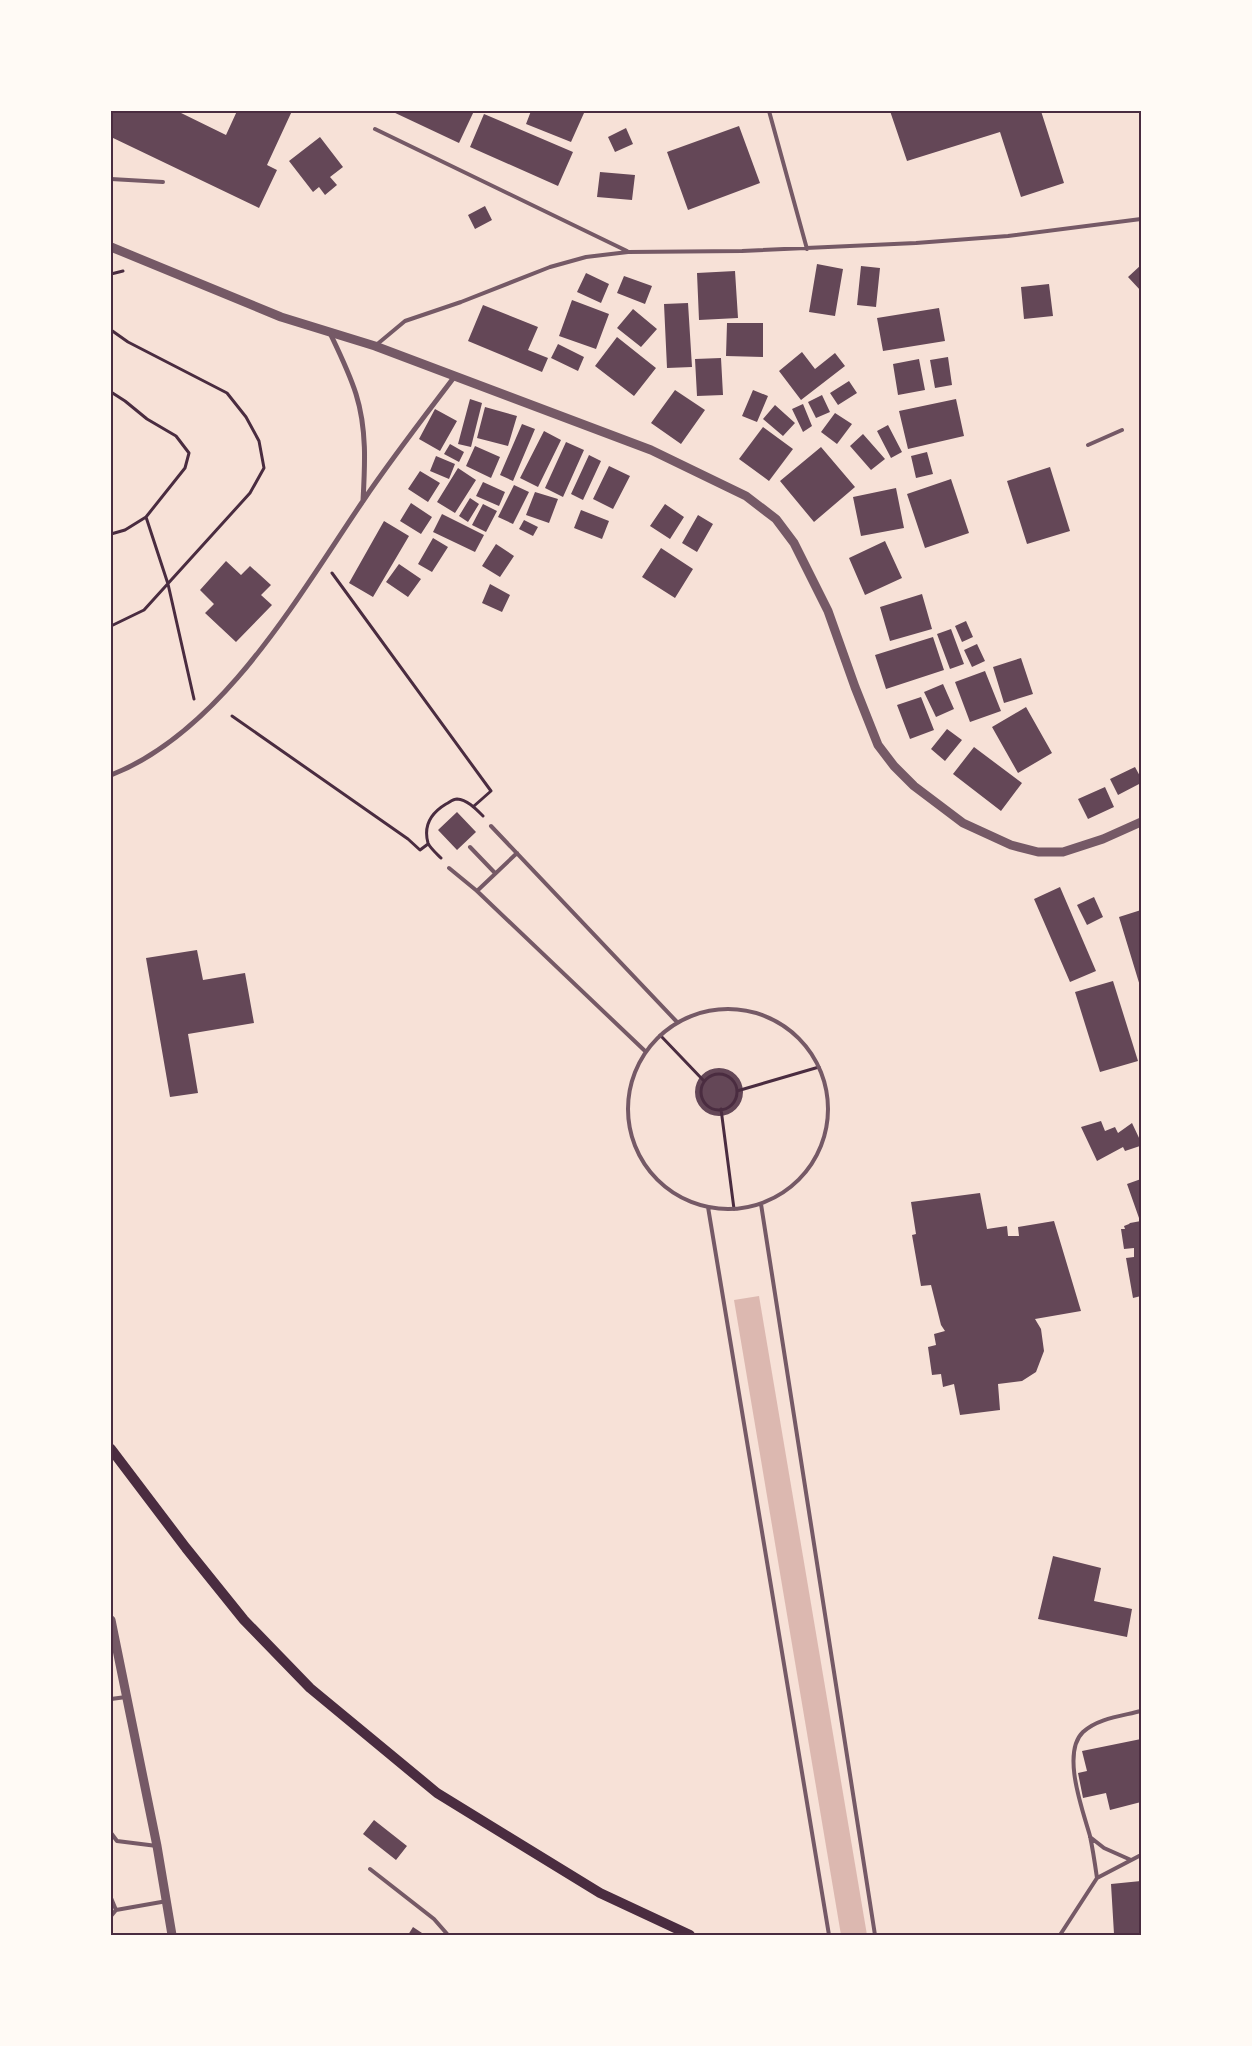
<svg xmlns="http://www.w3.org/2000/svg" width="1252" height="2046" font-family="'Public Sans',sans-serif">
<rect width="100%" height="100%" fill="#f7e1d7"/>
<path fill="#dcb8b0" d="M759,1296L867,1935H841L734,1300Z"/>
<path fill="#644757" d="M111,111H177L226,135L237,111H292L267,165L277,170L259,208L111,137Z
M391,111H474L459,143Z
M531,111H582L584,113L571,142L526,124Z
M890,111H1041L1064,183L1021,197L1000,132L907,161Z
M484,114L573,152L558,186L470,147Z
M739,126L760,183L688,210L667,152Z
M626,128L633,144L615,152L608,137Z
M320,137L343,167L330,177L337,185L325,195L319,187L313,192L289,161Z
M600,172L635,175L632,200L597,197Z
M485,206L492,220L475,229L468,215Z
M817,264L843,269L835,316L809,312Z
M1141,265V291L1128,277Z
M861,266L880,268L876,307L857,305Z
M735,271L738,318L699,320L697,273Z
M586,273L609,284L601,303L577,292Z
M624,276L652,286L645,304L617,293Z
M1049,284L1053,316L1024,319L1021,287Z
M572,300L609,314L596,349L559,336Z
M688,303L692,367L667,368L664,304Z
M483,305L538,327L528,350L548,358L542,372L468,341Z
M939,308L945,341L883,351L877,318Z
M633,309L657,329L641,347L617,328Z
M727,323H763V357L726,356Z
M617,337L656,368L634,396L595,366Z
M558,344L584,357L578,371L551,358Z
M802,352L815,369L835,353L845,366L801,400L779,371Z
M948,357L952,385L935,388L930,360Z
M721,358L723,395L697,396L695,359Z
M919,359L925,390L898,395L893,364Z
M849,381L857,393L838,405L830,393Z
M675,390L705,410L681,444L651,423Z
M753,390L768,396L757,422L742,416Z
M822,395L830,412L816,418L808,402Z
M470,399L482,403L471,447L458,444Z
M956,399L964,436L908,449L899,411Z
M803,404L812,426L803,432L792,409Z
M775,405L795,423L783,436L763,419Z
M485,407L517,416L508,446L477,438Z
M435,409L457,421L440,451L419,439Z
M835,413L852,424L837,444L821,432Z
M522,424L535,429L513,481L500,475Z
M888,425L902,452L891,458L877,431Z
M763,427L793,449L769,481L739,459Z
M544,431L561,440L538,487L520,478Z
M863,434L885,459L871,470L850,446Z
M566,442L584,450L563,497L545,488Z
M450,444L464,452L459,462L444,454Z
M475,446L500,457L491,478L466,466Z
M821,447L855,487L814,522L780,481Z
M927,452L933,474L916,478L911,456Z
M589,455L601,461L583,500L571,494Z
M436,456L455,464L449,479L430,471Z
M609,466L630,476L613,509L593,499Z
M1050,467L1070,531L1027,544L1007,481Z
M458,468L476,480L455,513L437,502Z
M420,471L440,483L428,502L408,489Z
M951,479L969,533L925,548L907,494Z
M483,482L505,492L499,506L476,496Z
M514,485L529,492L513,524L498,517Z
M896,488L904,528L861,536L853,497Z
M535,492L558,499L549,523L526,515Z
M470,498L479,504L468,522L459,516Z
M411,503L432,517L421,534L400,521Z
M483,504L497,511L486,532L472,525Z
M665,504L684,517L670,539L650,526Z
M581,510L609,521L602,539L574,528Z
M442,514L484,535L475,552L433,532Z
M698,515L713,524L697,552L682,543Z
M524,520L538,527L533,536L519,529Z
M384,521L409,536L373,597L349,583Z
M433,538L448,547L432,572L418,564Z
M885,541L902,578L865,595L849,558Z
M496,544L514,556L500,577L482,566Z
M661,548L693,569L675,598L642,577Z
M226,561L241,575L250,566L271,585L261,595L272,605L236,642L205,613L214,604L200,590Z
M399,564L421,579L408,597L386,582Z
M490,584L510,595L502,612L482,603Z
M922,594L932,629L890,641L880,607Z
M966,621L973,637L962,642L955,626Z
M951,629L964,664L950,669L937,634Z
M933,637L944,670L886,689L875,655Z
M977,644L985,661L972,667L964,650Z
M1021,658L1033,694L1004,703L993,667Z
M985,671L1001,711L970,722L955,682Z
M943,684L954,709L936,717L924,692Z
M921,697L934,730L910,739L897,705Z
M1026,707L1052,753L1018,773L992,727Z
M947,729L962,740L945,761L931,749Z
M974,747L1022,783L1001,811L953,774Z
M1135,767L1141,778V783L1118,795L1110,779Z
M1105,787L1114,807L1088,819L1078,799Z
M457,812L476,832L457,850L438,830Z
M1060,887L1096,971L1070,982L1034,899Z
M1094,897L1103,917L1087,925L1077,905Z
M1141,910V986H1140L1119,917Z
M197,950L203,980L245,973L254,1023L188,1034L198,1093L170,1097L146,958Z
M1113,981L1138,1061L1100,1072L1075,992Z
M695 1092a24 24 0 1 1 48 0a24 24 0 1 1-48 0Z
M1101,1121L1105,1131L1115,1127L1118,1133L1132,1123L1140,1140V1146L1125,1151L1123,1147L1097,1161L1081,1127Z
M1141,1179V1217L1139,1218L1127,1184Z
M980,1193L987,1229L1007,1226L1008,1236H1019L1018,1227L1054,1221L1081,1311L1035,1319L1041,1329L1044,1351L1036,1372L1022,1381L998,1384L1000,1410L960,1415L954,1384L943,1387L941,1374L932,1375L928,1347L936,1345L934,1334L945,1331L941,1325L931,1285L921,1286L912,1235L916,1234L911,1202Z
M1141,1221V1296L1133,1298L1126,1258L1134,1257V1248L1124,1249L1121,1229H1125L1124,1226L1129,1224L1130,1223Z
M1053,1556L1101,1568L1094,1601L1132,1609L1127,1637L1038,1619Z
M1141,1739V1802L1110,1810L1106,1793L1083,1798L1078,1773L1087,1771L1082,1751Z
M374,1820L407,1846L396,1860L363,1834Z
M1141,1881V1935L1114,1934L1111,1884Z
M413,1927L425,1935H408Z"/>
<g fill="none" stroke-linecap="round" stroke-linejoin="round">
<path stroke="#4a2c40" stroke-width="3" d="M111,274L123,271
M111,330L128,342L227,393L246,417L259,441L264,468L250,493L144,610L111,626
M111,392L125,401L147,419L176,436L189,453L185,468L146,517L125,530L111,534
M146,517L168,584L194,699
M332,573L491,791L474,806
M232,716L408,839L420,850L428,844
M441,858C437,854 430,848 428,843C423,825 431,813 446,804C450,802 453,799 457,799C468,800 476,809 483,816
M660,1035L704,1081
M701 1092a18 18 0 1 1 36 0a18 18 0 1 1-36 0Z
M737,1091L819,1067
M721,1109L734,1209"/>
<path stroke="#755966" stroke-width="4" d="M769,111L807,249
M375,129L627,251
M111,179L163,182
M375,346L405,321L461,302L550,267L586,257L628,252L742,251L916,243L1008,236L1141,219
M1088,445L1122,430
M491,826L677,1022
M470,847L495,873
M449,868L477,891L645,1051
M477,891L517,853
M628 1109a100 100 0 1 1 200 0a100 100 0 1 1-200 0Z
M761,1204L875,1935
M708,1207L829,1935
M111,1699L126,1697
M111,1833L117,1841L157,1846
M1090,1837L1104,1848L1131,1860
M370,1869L434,1919L448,1935
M1097,1878C1095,1864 1093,1850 1090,1836C1083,1811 1061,1753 1083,1732C1098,1718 1122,1716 1141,1711
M111,1898L116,1910
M111,1916L116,1910L167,1901
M1060,1935L1097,1878L1141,1855"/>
<path stroke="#755966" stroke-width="5" d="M329,331C339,352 349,372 356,394C367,429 365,465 363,501
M111,775C222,732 299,595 363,501C392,458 424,417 455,376"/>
<path stroke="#755966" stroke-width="9" d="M111,247L281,317L375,346L651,450L746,496L776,519L794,543L828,611L855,687L878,745L894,766L914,786L963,823L1011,845L1038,852H1063L1103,839L1141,822
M111,1620L157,1846L172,1935"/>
<path stroke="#4a2c40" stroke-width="10" d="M111,1449L186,1548L244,1620L310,1688L437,1793L600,1893L690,1935"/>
</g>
<rect width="1252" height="2046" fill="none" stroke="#fffaf5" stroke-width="225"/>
<rect x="112" y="112" width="1028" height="1822" fill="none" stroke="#4a2c40" stroke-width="2"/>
</svg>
